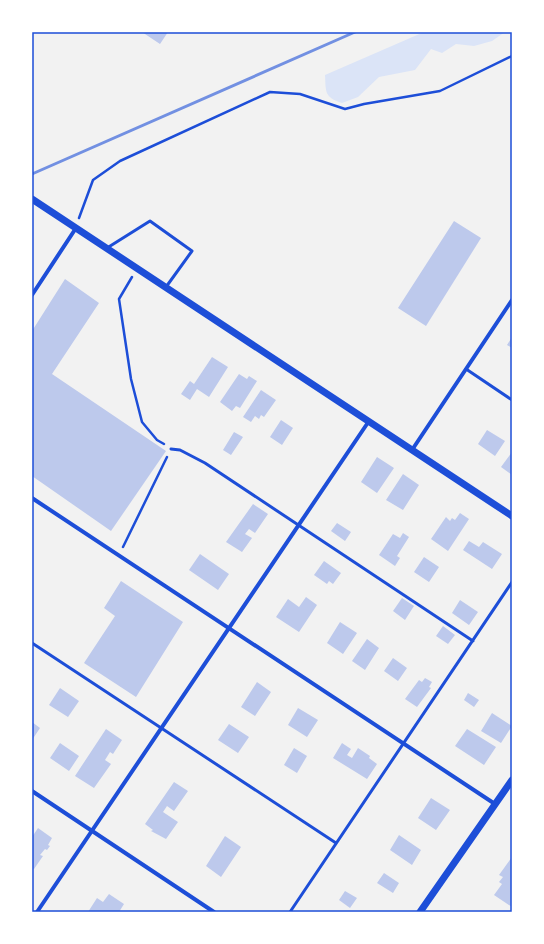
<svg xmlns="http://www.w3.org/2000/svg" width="544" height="944" font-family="'Fira Sans',sans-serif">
<rect width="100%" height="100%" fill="#f2f2f2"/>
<path fill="#dbe4f7" d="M424,32H505L492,41L474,46L456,44L442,53L431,49L415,70L379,77L358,97L342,103C324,97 326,92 325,75Z"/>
<path fill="#bdc9ec" d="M142,32H168L160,44Z
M454,221L481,238L426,326L398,308Z
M65,279L99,303L52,374L166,451L111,531L32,476V331Z
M512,337V348L507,345Z
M212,357L228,367L209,397L197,389L190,400L181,394L190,381L194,384Z
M239,374L247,379L249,376L257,381L240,408L236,406L232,411L220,402Z
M261,390L276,400L264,417L261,415L259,419L255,416L251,422L243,417Z
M281,420L293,428L282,445L270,437Z
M487,430L505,441L495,456L478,444Z
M234,432L243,437L231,455L223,450Z
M512,452V475L501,467Z
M377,457L394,468L377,493L361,482Z
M403,474L419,485L403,510L386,500Z
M253,504L268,514L255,533L249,529L245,534L252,538L242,552L226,542Z
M460,513L469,519L448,551L431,539L446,517L450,521L452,518L455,520Z
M337,523L351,532L345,541L331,531Z
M403,533L409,537L397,556L400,558L395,566L379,555L393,534L400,538Z
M469,541L479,547L483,542L502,554L492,569L463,550Z
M200,554L229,574L218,590L189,570Z
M424,557L439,567L429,582L414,572Z
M324,561L341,573L333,584L329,581L327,584L314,575Z
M121,581L183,622L136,697L84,663L115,616L104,608Z
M306,597L317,605L299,632L276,617L288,599L299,607Z
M402,598L414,606L405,620L393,611Z
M460,600L478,612L469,625L452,613Z
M340,622L357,633L343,654L327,643Z
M443,626L455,635L448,644L436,636Z
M367,639L379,648L365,670L352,661Z
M393,658L407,668L398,681L384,671Z
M425,678L432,682L429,687L431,688L417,707L405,699L419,680L422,682Z
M257,682L271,692L255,716L241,707Z
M60,688L79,701L68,717L49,705Z
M468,693L479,700L474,707L464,700Z
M298,708L318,720L307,737L288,725Z
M492,713L512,726L501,743L481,731Z
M32,722L40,728L32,740Z
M229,724L249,737L238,753L218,740Z
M106,729L122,740L113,754L110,752L105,760L111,764L94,788L75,776Z
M467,729L496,747L484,765L455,746Z
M60,743L79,756L69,771L50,758Z
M342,743L351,749L347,755L352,758L358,748L370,756L369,758L377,764L367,779L333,758Z
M294,748L307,756L297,773L284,765Z
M174,782L188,791L174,811L167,806L163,812L178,822L166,839L151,831L153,830L145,824Z
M431,798L450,810L436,830L418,818Z
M38,828L52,838L48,845L50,846L47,850L45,849L40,855L43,856L34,869L32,868V837Z
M399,835L421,850L412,865L390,850Z
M225,836L241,847L221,877L206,866Z
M512,857V907L494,895L502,884L499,882L503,877L499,875Z
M384,873L399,883L393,893L377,883Z
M345,891L357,898L350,908L339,900Z
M109,894L124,904L119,912H88L97,898L103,902Z"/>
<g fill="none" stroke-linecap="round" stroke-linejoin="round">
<path stroke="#1d4ed8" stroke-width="2.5" d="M79,218L93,180L120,161L270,92L300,94L345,109L364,104L440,91L512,56
M132,277L119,299L131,379L142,422L157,440L164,444
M123,547L167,457"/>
<path stroke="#1d4ed8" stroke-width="3" d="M107,248L150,221L192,251L166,287
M466,369L512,400
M171,449L180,450L205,463L473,641
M32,643L336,843
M290,912L512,582"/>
<path stroke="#1d4ed8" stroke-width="4" d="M32,295L76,228
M412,450L512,300
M32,498L495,804
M32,791L214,912
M37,912L369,421"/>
<path stroke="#1d4ed8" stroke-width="7" d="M32,199L512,516
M420,912L512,780"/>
<path stroke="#7290e2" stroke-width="3" d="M32,174L355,32"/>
</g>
<rect width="544" height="944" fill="none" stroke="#ffffff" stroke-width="66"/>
<rect x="33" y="33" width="478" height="878" fill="none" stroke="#1d4ed8" stroke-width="1.5"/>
</svg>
